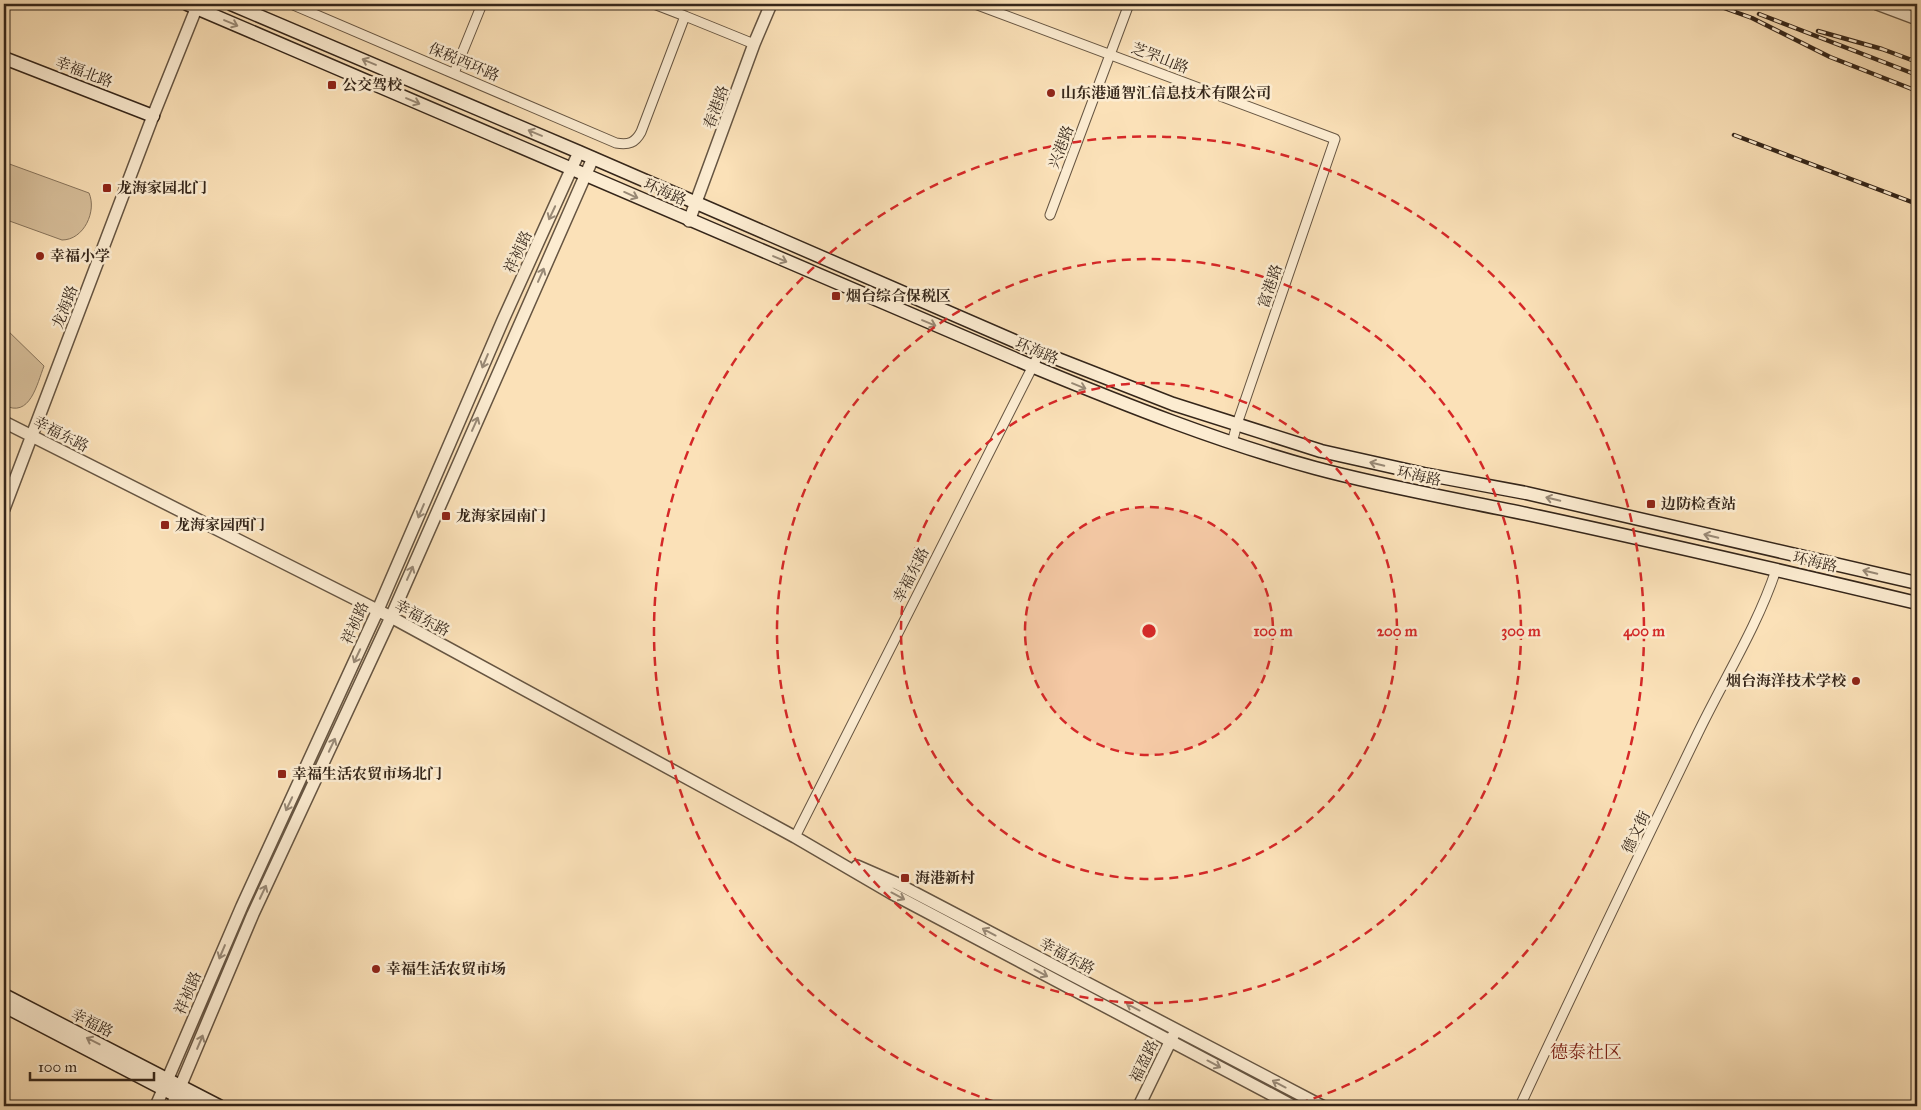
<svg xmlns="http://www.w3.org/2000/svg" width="1921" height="1110" font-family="'IM FELL Great Primer','Noto Serif SC',serif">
<rect width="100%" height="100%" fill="#fbe1b8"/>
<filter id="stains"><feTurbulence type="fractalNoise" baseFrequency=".004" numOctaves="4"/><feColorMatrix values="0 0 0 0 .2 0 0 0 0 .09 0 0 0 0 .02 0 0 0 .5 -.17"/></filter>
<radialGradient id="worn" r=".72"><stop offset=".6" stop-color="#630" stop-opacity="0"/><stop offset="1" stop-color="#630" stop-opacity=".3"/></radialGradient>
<path fill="#d9c19d" stroke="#87745c" d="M4,162L89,193C97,211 84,240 62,240L4,219Z
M4,327L44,366C37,384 30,419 4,405Z"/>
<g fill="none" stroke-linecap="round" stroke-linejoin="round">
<g stroke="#665542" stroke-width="11">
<path id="minor" d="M291,4L616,143C629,145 635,143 641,132L685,16L754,44
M654,4L685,16
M975,4L1335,139L1237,424L1232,443
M454,73L482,4
M1050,215L1129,4
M795,837L1040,352
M1520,1106C1578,981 1638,857 1698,733C1724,679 1757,627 1776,570"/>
</g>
<g stroke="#665542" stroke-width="14">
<path id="tertiary" d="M1877,4L1917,19
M689,221L754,44L771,4
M4,422L391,617L795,837L891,893L1293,1106
M4,509L153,116L198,4
M857,866L896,883L1322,1106
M156,1106L242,906L377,612L503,320L579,152
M172,1106L253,914L391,617L593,158
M1139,1106L1173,1036"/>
</g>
<g stroke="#35261a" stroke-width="15">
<path id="secondary" d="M187,4L1034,367C1126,405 1219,442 1315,468C1385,487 1456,499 1527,514C1657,542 1787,572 1917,603
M231,4L579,152L1040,352L1173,404L1321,451L1424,474L1526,493L1917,583
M4,58L153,116
M4,995L219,1106
M4,1006L196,1106"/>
</g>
<use href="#minor" stroke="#fcecd1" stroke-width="9"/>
<use href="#tertiary" stroke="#fcecd1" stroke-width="11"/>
<use href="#secondary" stroke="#fcecd1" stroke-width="12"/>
<g stroke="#35261a" stroke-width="4.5">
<path id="rail" d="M1713,4L1752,18L1830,57L1917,91
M1759,14L1917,75
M1818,31L1882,49L1917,62
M1734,135L1917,204"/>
</g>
<use href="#rail" stroke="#fcecd1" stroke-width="2.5" stroke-dasharray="8" stroke-linecap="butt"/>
</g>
<defs><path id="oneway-shaft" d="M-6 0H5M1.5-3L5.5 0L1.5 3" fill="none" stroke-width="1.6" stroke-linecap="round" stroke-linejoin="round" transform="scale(1.25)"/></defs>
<g stroke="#988976">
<use href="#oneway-shaft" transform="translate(231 23) rotate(23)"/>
<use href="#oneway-shaft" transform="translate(369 62) rotate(-157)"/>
<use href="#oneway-shaft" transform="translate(413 101) rotate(23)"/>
<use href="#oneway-shaft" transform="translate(535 133) rotate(-157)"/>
<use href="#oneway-shaft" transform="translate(631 195) rotate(24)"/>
<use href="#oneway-shaft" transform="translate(552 213) rotate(115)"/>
<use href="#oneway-shaft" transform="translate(780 259) rotate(23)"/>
<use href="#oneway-shaft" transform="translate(541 275) rotate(-66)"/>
<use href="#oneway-shaft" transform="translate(929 323) rotate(23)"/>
<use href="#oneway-shaft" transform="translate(485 361) rotate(113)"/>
<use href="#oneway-shaft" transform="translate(1079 386) rotate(22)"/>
<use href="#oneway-shaft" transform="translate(475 424) rotate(-66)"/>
<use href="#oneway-shaft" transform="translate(1377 464) rotate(-167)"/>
<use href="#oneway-shaft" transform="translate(1553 499) rotate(-167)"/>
<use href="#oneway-shaft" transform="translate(421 511) rotate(113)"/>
<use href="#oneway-shaft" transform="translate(1711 536) rotate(-167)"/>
<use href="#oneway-shaft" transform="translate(1870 572) rotate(-167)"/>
<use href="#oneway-shaft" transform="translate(410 573) rotate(-66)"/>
<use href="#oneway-shaft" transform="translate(357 656) rotate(115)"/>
<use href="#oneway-shaft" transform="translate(332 745) rotate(-65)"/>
<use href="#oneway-shaft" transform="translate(289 804) rotate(115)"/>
<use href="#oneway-shaft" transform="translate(263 892) rotate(-65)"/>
<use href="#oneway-shaft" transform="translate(898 896) rotate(28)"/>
<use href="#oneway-shaft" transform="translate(989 932) rotate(-152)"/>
<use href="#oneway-shaft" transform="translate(222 952) rotate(113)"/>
<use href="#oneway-shaft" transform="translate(1041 973) rotate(28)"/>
<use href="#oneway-shaft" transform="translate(1133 1007) rotate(-152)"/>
<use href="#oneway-shaft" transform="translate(93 1041) rotate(-153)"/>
<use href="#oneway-shaft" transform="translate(200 1042) rotate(-67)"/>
<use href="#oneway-shaft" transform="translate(1214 1064) rotate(28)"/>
<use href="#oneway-shaft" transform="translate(1279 1084) rotate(-152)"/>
</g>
<circle cx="1149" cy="631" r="124" fill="#d62828" fill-opacity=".12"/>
<g fill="none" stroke="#d62828" stroke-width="2.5" stroke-dasharray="9 6">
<circle cx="1149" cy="631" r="124"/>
<circle cx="1149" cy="631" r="248"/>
<circle cx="1149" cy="631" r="372"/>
<path d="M1008 1106A495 495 0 1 1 1290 1106"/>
</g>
<g fill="#8f2418" stroke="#fcecd1" stroke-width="2">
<rect x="327" y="80" width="10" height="10" rx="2.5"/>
<circle cx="1051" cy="93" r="5"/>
<rect x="102" y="183" width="10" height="10" rx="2.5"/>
<circle cx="40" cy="256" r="5"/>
<rect x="831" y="291" width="10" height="10" rx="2.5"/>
<rect x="1646" y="499" width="10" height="10" rx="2.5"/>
<rect x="441" y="511" width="10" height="10" rx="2.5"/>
<rect x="160" y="520" width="10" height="10" rx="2.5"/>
<circle cx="1856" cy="681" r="5"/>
<rect x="277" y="769" width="10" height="10" rx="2.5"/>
<rect x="900" y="873" width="10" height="10" rx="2.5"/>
<circle cx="376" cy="969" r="5"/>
</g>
<g text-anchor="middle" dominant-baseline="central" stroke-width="5" stroke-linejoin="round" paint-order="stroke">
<g font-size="15" fill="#35261a" stroke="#fcecd1">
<text transform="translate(1160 58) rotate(21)">芝罘山路</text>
<text transform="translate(464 62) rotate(23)">保税西环路</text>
<text transform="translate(84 72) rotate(21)">幸福北路</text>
<text transform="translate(716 107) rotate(-70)">春港路</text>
<text transform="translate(1061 147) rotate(-69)">兴港路</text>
<text transform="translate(665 192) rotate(24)">环海路</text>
<text transform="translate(518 252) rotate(-65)">祥祯路</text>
<text transform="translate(1270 286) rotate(-71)">富港路</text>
<text transform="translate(65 307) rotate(-69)">龙海路</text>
<text transform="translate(1037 351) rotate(23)">环海路</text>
<text transform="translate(61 434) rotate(27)">幸福东路</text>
<text transform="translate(1419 476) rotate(12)">环海路</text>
<text transform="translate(1815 562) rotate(13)">环海路</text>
<text transform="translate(911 575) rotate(-63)">幸福东路</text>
<text transform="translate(422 618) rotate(28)">幸福东路</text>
<text transform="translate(355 623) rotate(-66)">祥祯路</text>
<text transform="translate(1636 832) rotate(-64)">德文街</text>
<text transform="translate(1067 956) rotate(28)">幸福东路</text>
<text transform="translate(188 993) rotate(-67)">祥祯路</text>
<text transform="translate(92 1023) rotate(27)">幸福路</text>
<text transform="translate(1144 1061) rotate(-64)">福盈路</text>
</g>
<g font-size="15" font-weight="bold" fill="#35261a" stroke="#fcecd1" text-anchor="start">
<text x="342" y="85">公交驾校</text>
<text x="1061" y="93">山东港通智汇信息技术有限公司</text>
<text x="117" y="188">龙海家园北门</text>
<text x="50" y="256">幸福小学</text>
<text x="846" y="296">烟台综合保税区</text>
<text x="1661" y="504">边防检查站</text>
<text x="456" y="516">龙海家园南门</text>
<text x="175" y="525">龙海家园西门</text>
<text x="1846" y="681" text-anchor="end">烟台海洋技术学校</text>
<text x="292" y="774">幸福生活农贸市场北门</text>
<text x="915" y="878">海港新村</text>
<text x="386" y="969">幸福生活农贸市场</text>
</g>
<g font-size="18" fill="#7a1f14" stroke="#fcecd1">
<text x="1586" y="1052">德泰社区</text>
</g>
</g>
<circle cx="1149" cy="631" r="8" fill="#d62828" stroke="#fcecd1" stroke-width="2.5"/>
<g font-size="15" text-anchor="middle" font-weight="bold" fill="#d62828" stroke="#fcecd1" stroke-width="5" stroke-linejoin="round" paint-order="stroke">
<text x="1273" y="636">100 m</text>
<text x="1397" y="636">200 m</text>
<text x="1521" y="636">300 m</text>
<text x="1644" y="636">400 m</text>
</g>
<rect width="1921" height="1110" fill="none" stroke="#fbe1b8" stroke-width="20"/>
<rect x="5" y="5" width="1911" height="1100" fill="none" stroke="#35261a" stroke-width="2.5"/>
<rect x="10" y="10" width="1901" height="1090" fill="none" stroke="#35261a"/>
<path d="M30 1072v8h124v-8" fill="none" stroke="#35261a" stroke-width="2.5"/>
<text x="38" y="1072" font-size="15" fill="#35261a" stroke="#fcecd1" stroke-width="4" paint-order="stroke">100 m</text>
<rect width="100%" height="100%" filter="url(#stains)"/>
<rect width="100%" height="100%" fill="url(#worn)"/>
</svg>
